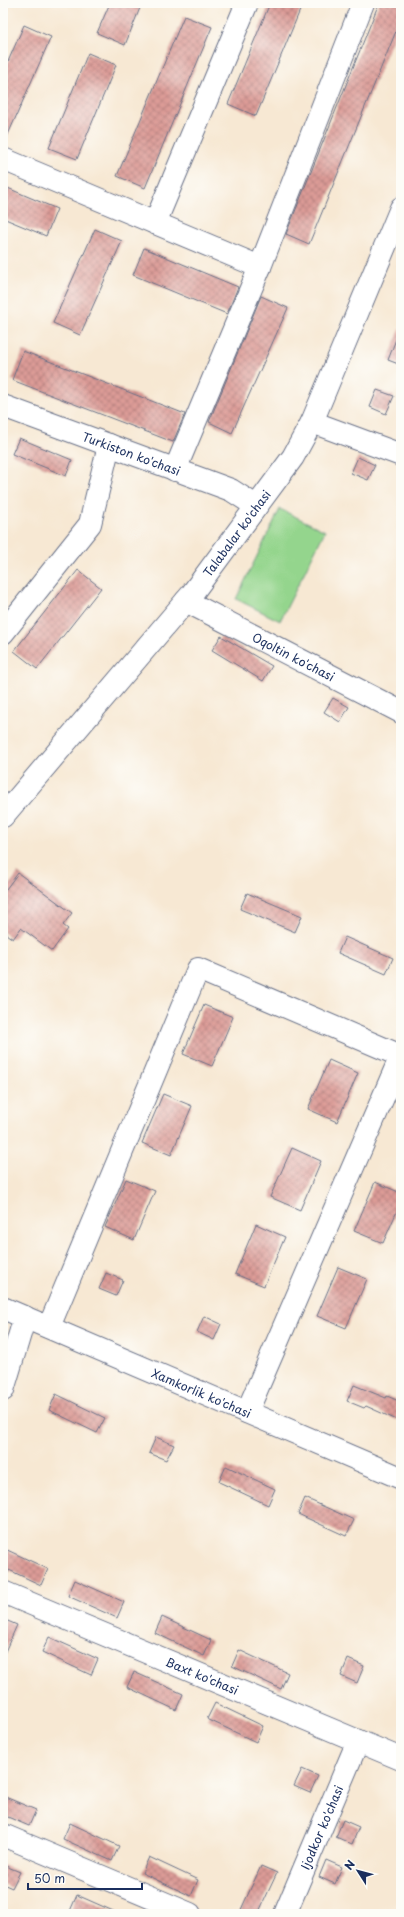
<svg xmlns="http://www.w3.org/2000/svg" width="404" height="1917" font-family="'Playpen Sans',sans-serif">
<defs>
<pattern id="building-cross-hatch" width="8" height="8" patternUnits="userSpaceOnUse"><rect width="8" height="8" fill="#dc9b96"/><path d="M0 0l8 8M0 8l8-8" fill="none" stroke="#b27f7e"/></pattern>
</defs>
<rect width="100%" height="100%" fill="#fdfcf7"/>
<filter id="ink" filterUnits="userSpaceOnUse"><feTurbulence type="fractalNoise" baseFrequency=".025" numOctaves="2"/><feDisplacementMap in="SourceGraphic" scale="8" xChannelSelector="R" yChannelSelector="G"/><feConvolveMatrix kernelMatrix="1 2 1 2 8 2 1 2 1" color-interpolation-filters="sRGB"/></filter>
<filter id="wash" filterUnits="userSpaceOnUse"><feTurbulence type="fractalNoise" baseFrequency=".012" numOctaves="4" result="noise"/><feDisplacementMap in="SourceGraphic" scale="16" xChannelSelector="R" yChannelSelector="G"/><feGaussianBlur stdDeviation="0.9" result="paint"/><feColorMatrix in="noise" values="0 0 0 0 0 0 0 0 0 0 0 0 0 0 0 0 0 1.4 0 .05"/><feComposite in="paint" operator="in"/></filter>
<g filter="url(#wash)">
<rect width="100%" height="100%" fill="#f7e8d3"/>
<path fill="#94d58d" stroke="#588276" d="M280,509L325,531L280,621L236,599Z"/>
<g id="blocks">
<path fill="url(#building-cross-hatch)" d="M110,3H142L125,45L97,33Z
M270,3H303L256,116L228,104Z
M379,3H401V19L309,244L286,234Z
M184,16L212,27L145,188L117,176Z
M24,25L51,37L3,146V73Z
M88,53L116,65L77,159L49,148Z
M3,186L57,209L46,236L3,218Z
M95,229L122,241L80,335L53,323Z
M144,248L238,287L227,314L133,275Z
M261,296L288,308L232,433L209,422Z
M400,329H401V365L388,360Z
M23,351L185,414L173,442L12,380Z
M377,390L394,396L386,414L370,407Z
M19,438L72,460L66,476L12,454Z
M358,457L375,465L368,480L351,473Z
M78,570L101,588L37,669L14,651Z
M221,636L272,666L263,681L212,650Z
M333,698L349,707L340,722L324,712Z
M18,873L72,913L63,925L68,929L52,951L21,928L13,939L3,932V893Z
M247,893L302,916L295,932L240,909Z
M345,937L393,958L386,974L338,953Z
M204,1005L233,1017L212,1066L183,1054Z
M329,1060L358,1073L337,1122L308,1109Z
M163,1094L192,1106L171,1155L142,1143Z
M292,1148L321,1161L300,1210L270,1197Z
M126,1179L155,1191L134,1240L105,1227Z
M375,1182L401,1193V1202L383,1243L354,1231Z
M256,1224L285,1237L264,1286L235,1274Z
M338,1267L367,1279L346,1328L317,1316Z
M106,1273L123,1280L116,1296L99,1289Z
M204,1316L221,1324L214,1340L197,1332Z
M354,1385L386,1398L387,1396L401,1402V1410L397,1420L366,1406L364,1408L347,1401Z
M56,1394L105,1418L97,1433L49,1410Z
M156,1437L174,1445L166,1460L149,1453Z
M226,1466L275,1489L268,1505L219,1482Z
M305,1498L354,1520L346,1536L298,1514Z
M3,1548L48,1569L41,1585L9,1570L5,1580H3Z
M75,1580L124,1602L117,1618L68,1596Z
M162,1617L211,1640L204,1656L155,1633Z
M3,1619L17,1625L3,1656Z
M49,1637L98,1659L91,1675L42,1652Z
M239,1650L288,1673L281,1689L232,1666Z
M348,1659L364,1666L357,1683L341,1676Z
M134,1672L183,1694L176,1710L127,1687Z
M215,1703L263,1726L256,1742L207,1719Z
M302,1769L318,1776L310,1793L294,1786Z
M3,1796L36,1810L29,1826L3,1815Z
M343,1820L359,1827L352,1844L336,1837Z
M70,1823L119,1846L112,1861L63,1839Z
M149,1857L198,1880L191,1896L142,1873Z
M326,1860L342,1867L335,1884L319,1877Z
M3,1865L20,1872L12,1888L3,1884Z
M261,1866L277,1873L269,1890L258,1914H239Z
M77,1895L120,1914H77L70,1911Z"/>
</g>
</g>
<g filter="url(#ink)">
<use href="#blocks" fill-opacity="0" stroke="#687087" stroke-width="1"/>
<g fill="none" stroke-linecap="round" stroke-linejoin="round">
<g stroke="#687087" stroke-width="24">
<g id="minor">
<path d="M3,159L260,267"/>
<path d="M155,223L247,3"/>
<path id="s1" d="M3,406L231,490L256,506"/>
<path d="M312,422L401,455"/>
<path d="M175,470L260,267L363,3"/>
<path id="s2" d="M186,601L401,712"/>
<path d="M3,633L90,524L109,445"/>
<path id="s3" d="M3,816L191,595L293,457L312,422L401,208"/>
<path id="s4" d="M3,1308L401,1478"/>
<path d="M49,1327L198,969L401,1056"/>
<path d="M3,1390L25,1317"/>
<path d="M247,1412L401,1056"/>
<path id="s5" d="M3,1592L401,1759"/>
<path d="M3,1835L190,1914"/>
<path id="s6" d="M285,1914L358,1741"/>
</g>
</g>
<use href="#minor" stroke="#fff" stroke-width="22"/>
</g>
</g>
<g text-anchor="middle" dominant-baseline="central" stroke-width="4" stroke-linejoin="round" paint-order="stroke">
<g font-size="12" fill="#1b2f5e" stroke="#fdfcf7">
<text stroke="none"><textPath href="#s1" startOffset="137">Turkiston ko'chasi</textPath></text>
<text stroke="none"><textPath href="#s3" startOffset="367">Talabalar ko'chasi</textPath></text>
<text stroke="none"><textPath href="#s2" startOffset="121">Oqoltin ko'chasi</textPath></text>
<text stroke="none"><textPath href="#s4" startOffset="216">Xamkorlik ko'chasi</textPath></text>
<text stroke="none"><textPath href="#s5" startOffset="216">Baxt ko'chasi</textPath></text>
<text stroke="none"><textPath href="#s6" startOffset="94">Ijodkor ko'chasi</textPath></text>
</g>
</g>
<rect width="404" height="1917" fill="none" stroke="#fdfcf7" stroke-width="16"/>
<g transform="translate(358 1871) rotate(306)" stroke="#fdfcf7" stroke-width="3" paint-order="stroke">
<path d="M0-3L7 15L0 10L-7 15Z" fill="#1b2f5e"/>
<text y="-6" font-size="11" font-weight="bold" text-anchor="middle" fill="#1b2f5e">N</text>
</g>
<path d="M28 1883v6h114v-6" fill="none" stroke="#1b2f5e" stroke-width="2"/>
<text x="34" y="1883" font-size="12" fill="#1b2f5e" stroke="#fdfcf7" stroke-width="3" paint-order="stroke">50 m</text>
</svg>
